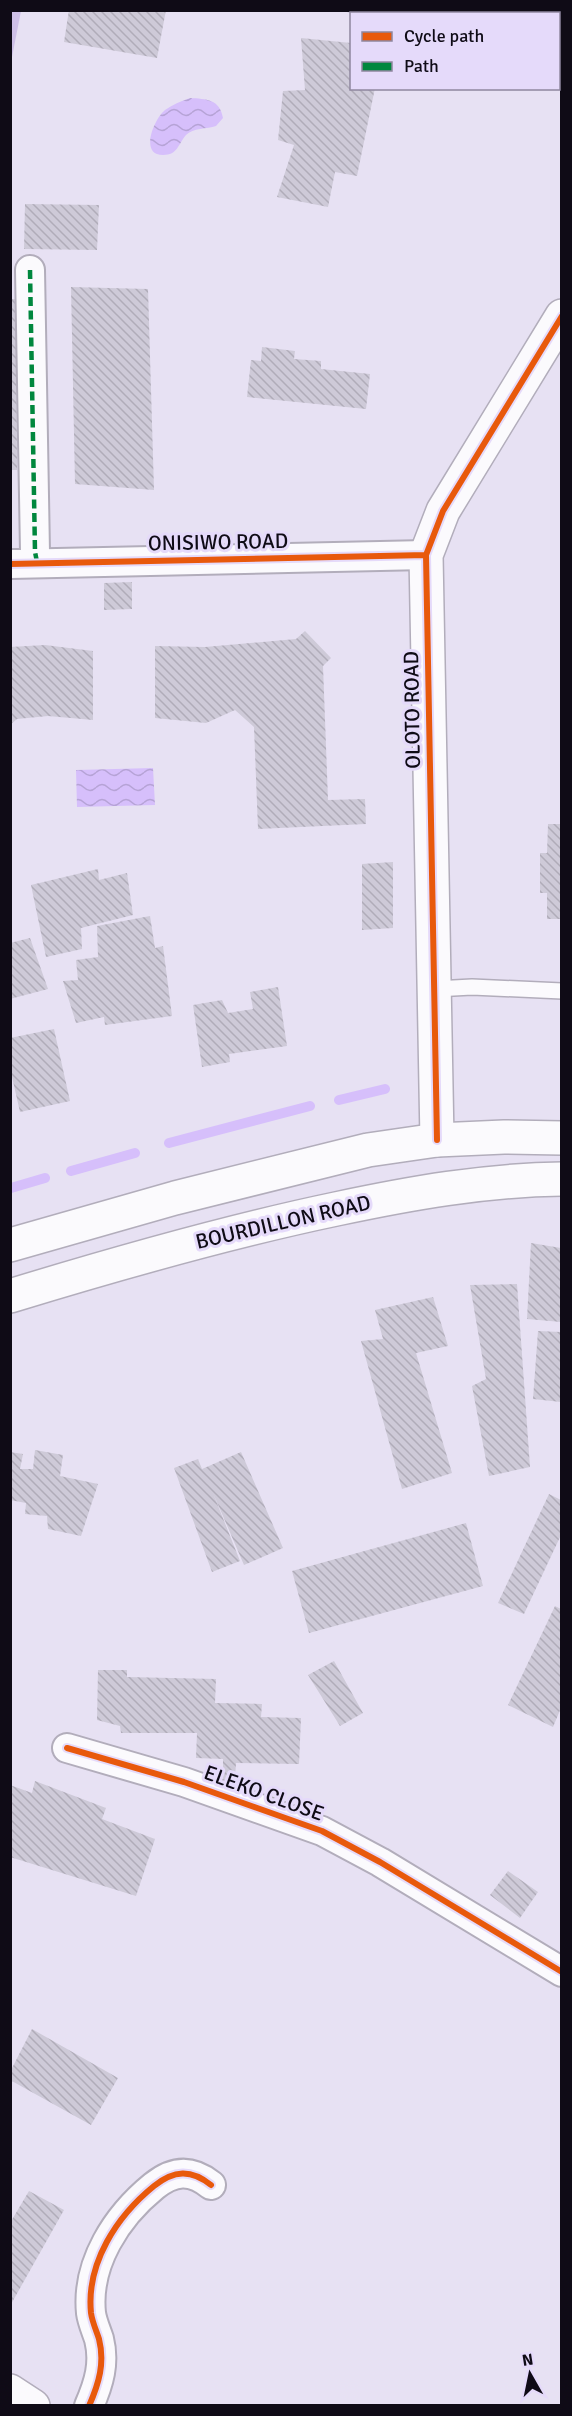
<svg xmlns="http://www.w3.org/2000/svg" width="572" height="2416" font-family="Signika,sans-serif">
<defs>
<pattern id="water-waves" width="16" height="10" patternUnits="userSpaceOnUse" patternTransform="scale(1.5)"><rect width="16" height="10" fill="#d6bffb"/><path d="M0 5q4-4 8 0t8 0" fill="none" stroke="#b6a3d6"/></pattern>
<pattern id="building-back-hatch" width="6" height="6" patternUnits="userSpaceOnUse" patternTransform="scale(1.5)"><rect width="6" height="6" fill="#cecad8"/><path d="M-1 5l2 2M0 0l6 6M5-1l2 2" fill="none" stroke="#b0acb9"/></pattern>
</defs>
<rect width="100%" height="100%" fill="#e7e1f3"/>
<path fill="#cec0e7" d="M11,10L21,11L11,62L10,11Z"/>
<path fill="url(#water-waves)" d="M190,98C206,99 220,99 223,118L216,126C207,129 193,128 186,135C178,144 178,155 163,155C139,155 154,119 165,110C172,105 181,101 190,98Z
M153,768L155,805L77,807L76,770Z"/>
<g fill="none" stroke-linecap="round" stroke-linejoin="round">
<path stroke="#d6bffb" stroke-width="10" d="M339,1100L385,1089
M169,1143L310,1106
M71,1171L135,1153
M11,1188L45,1178"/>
</g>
<path fill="url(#building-back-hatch)" d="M69,10H166L157,58L64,42Z
M342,10H466V14H352Z
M301,38L351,43V88H375L357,176L335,172L328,207L277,197L294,145L278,140L283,91L305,90Z
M25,204L99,205L97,250L24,249Z
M71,287L148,289L154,490L75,484Z
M10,299H16L17,470H10Z
M262,347L295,351L294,359L321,361V369L370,374L366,409L247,397L251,360L261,361Z
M132,582V609L104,610V583Z
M305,631L331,658L323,666L328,800L365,799L366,824L258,829L254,727L235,710L206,723L155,718V646L205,647L296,639Z
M45,645L93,651V720L48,716L17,719L10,725V647Z
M548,824H561V919H547V893H540V853H547Z
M393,862V928L362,930V864Z
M98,869L99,880L127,873L133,915L81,928L82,949L46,957L31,885Z
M150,916L155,948L163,946L172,1016L105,1025L104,1017L76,1023L63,981L78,980L76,960L98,957L97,926Z
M30,938L48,989L10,999V943Z
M278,987L287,1046L229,1054L230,1062L202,1067L193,1005L222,1000L228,1013L253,1009L250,992Z
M54,1029L70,1101L20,1112L10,1068V1038Z
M531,1243L561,1248V1322L527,1319Z
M517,1284L530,1467L489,1476L472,1386L486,1379L470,1285Z
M433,1297L448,1346L416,1353L452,1473L402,1489L361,1341L383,1339L375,1310Z
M538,1331L561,1332V1402L533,1399Z
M35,1450L63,1455L60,1476L98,1484L81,1536L48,1529L47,1516L25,1514L26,1503L10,1500V1452L23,1454L20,1469H33Z
M241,1452L283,1548L244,1565L213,1493L240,1561L212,1572L174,1468L198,1459L202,1469Z
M549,1494L561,1500V1535L524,1614L498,1603Z
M466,1523L483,1586L309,1633L292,1571Z
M555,1606L561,1609V1708L553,1727L508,1705Z
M334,1661L363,1713L340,1726L308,1675Z
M98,1670H127V1677L216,1679L215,1703L262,1704L261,1717L301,1718L299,1764L236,1763L235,1779H223V1759L196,1758L197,1733H121L120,1726L97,1720Z
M35,1781L106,1808L102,1819L155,1839L136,1896L10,1857V1785L32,1793Z
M508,1871L538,1892L520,1918L490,1895Z
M32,2029L118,2078L91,2125L10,2080V2072Z
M29,2191L64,2210L10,2306V2223Z"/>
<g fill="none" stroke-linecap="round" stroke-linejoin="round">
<g stroke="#b2adbb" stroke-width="18">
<path id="service" d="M435,989L472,987L562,991"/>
</g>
<g stroke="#b2adbb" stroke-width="32">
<path id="minor" d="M30,270L35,552L37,562
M10,564L426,555
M67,1748L184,1782L322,1831L380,1862L562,1972
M89,2406C99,2383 105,2363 99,2339C96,2330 92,2321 91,2313C86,2263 117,2216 154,2186C174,2170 191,2169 211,2185"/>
</g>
<g stroke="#b2adbb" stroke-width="36">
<path id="tertiary" d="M437,1140L426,555L443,511L562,316
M10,2391L33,2406"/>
</g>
<g stroke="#b2adbb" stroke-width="36">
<path id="primary" d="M10,1245L175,1198L368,1150L437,1140L504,1137L562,1138
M10,1296C118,1263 226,1232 336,1209C411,1193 485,1180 562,1179"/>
</g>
<use href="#service" stroke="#fbfafd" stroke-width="15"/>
<use href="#minor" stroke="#fbfafd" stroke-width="28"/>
<use href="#tertiary" stroke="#fbfafd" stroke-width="33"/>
<use href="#primary" stroke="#fbfafd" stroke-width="33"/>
<path stroke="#00873e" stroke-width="4.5" stroke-dasharray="9 4.5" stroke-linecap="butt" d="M30,270L35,552L37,562"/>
<g stroke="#e5dafa" stroke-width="10">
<path id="cycleway" d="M10,564L426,555
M437,1140L426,555L443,511L562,316
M67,1748L184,1782L322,1831L380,1862L562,1972
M89,2406C99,2383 105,2363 99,2339C96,2330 92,2321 91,2313C86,2263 117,2216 154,2186C174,2170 191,2169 211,2185"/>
</g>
<use href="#cycleway" stroke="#e8590c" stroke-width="6"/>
</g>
<g text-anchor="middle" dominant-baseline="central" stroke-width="6" stroke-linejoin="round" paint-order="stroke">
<g font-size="21" fill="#0f0b16" stroke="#e5dafa">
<text transform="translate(218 542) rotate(-1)">ONISIWO ROAD</text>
<text transform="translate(412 710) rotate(-91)">OLOTO ROAD</text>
<text transform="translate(283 1222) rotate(-13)">BOURDILLON ROAD</text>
<text transform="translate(264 1793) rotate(20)">ELEKO CLOSE</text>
</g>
</g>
<rect width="572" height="2416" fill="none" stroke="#0f0b16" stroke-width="24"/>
<rect x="350" y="12" width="210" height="78" fill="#e5dafa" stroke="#8f879f" stroke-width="1.5"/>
<rect x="362" y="32" width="30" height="9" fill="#e8590c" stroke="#8f879f" stroke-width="1.5"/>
<text x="404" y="42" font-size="18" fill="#0f0b16">Cycle path</text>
<rect x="362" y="62" width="30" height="9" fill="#00873e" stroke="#8f879f" stroke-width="1.5"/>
<text x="404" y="72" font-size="18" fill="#0f0b16">Path</text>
<g transform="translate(530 2374) rotate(351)" stroke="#e5dafa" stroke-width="4.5" paint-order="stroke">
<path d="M0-4.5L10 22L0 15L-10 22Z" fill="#0f0b16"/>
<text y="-9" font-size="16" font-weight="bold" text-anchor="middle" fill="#0f0b16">N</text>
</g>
</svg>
